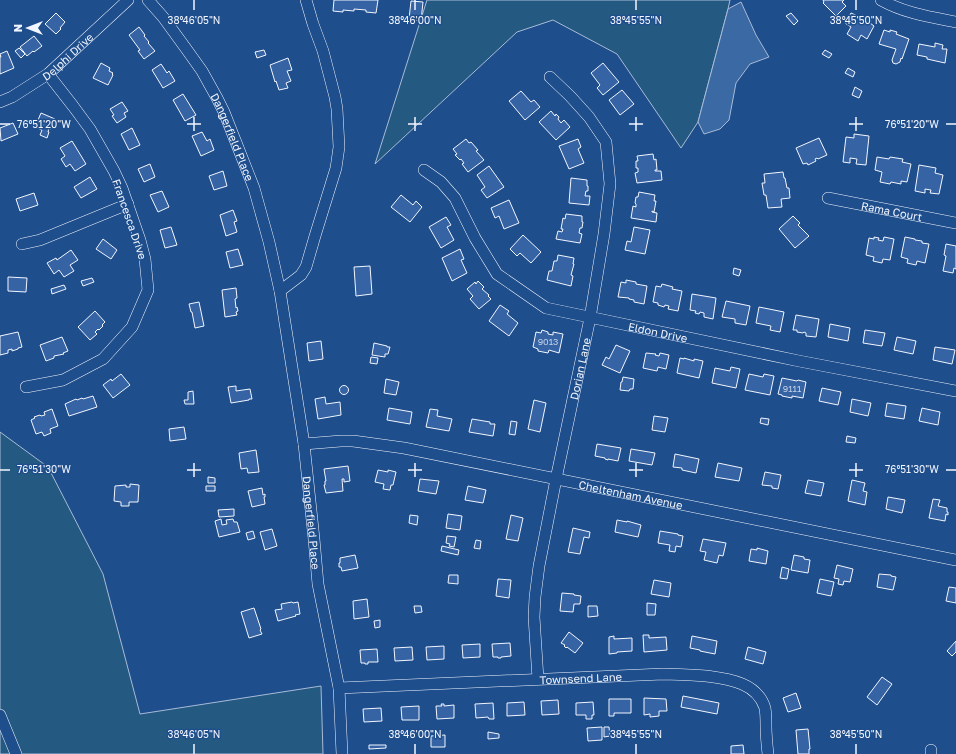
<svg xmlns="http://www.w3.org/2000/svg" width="956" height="754" font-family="'Golos Text',sans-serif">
<rect width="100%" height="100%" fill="#1f4e8c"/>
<path fill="#245a82" stroke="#a8bbd7" d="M427,0H730L728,9L698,122L681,148L617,54L553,20L517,32L375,164Z
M0,432L48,467L103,574L140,714L321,686L323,754H0Z"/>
<path fill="#3b69a3" stroke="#a8bbd7" d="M741,2L756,35L769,57L750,64L736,83L729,120L720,129L704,134L698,122L728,9Z"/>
<path fill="#3563a3" stroke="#f2f6ff" d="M334,0H378L376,13L366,12V10L354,9V11L343,10V12L333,11Z
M823,0H844L842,2L846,6L836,16L823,3L824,2Z
M411,1L423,2L421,21L409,19Z
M56,13L65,22L60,28L61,29L56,34L45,24Z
M791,13L798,21L794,25L786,16Z
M851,13L864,19L865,17L871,21L870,23L874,26L867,39L861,35L858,41L847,34L851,27L845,23Z
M139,27L145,35L144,36L149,42L148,43L155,51L144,59L138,51L140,50L129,35Z
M884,30L890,32V30L897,32L896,34L909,39L902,59L901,58L900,62L896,64L893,63L892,60L896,49L879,44Z
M34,36L42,46L34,52L33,51L27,56L20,47Z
M935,43L943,45L942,49H947L945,63L927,59V57L917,55L919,44L935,47Z
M19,48L25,54L21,58L15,51Z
M264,50L266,55L257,58L255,52Z
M825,50L832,54L829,58L822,54Z
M7,51L14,68L0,74V57H1L0,54Z
M288,58L292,70L287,71L291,81L286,83L288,88L279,90L276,81L275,82L270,65Z
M101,63L110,68L109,71L113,73L112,74L113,75L108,85L93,78Z
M603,63L619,82L603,95L597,88L600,85L591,73Z
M161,64L167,73L169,71L175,81L163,88L152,70Z
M848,68L855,72L853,77L845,73Z
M855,87L862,91L859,98L852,95Z
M622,90L634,104L620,115L609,100Z
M521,91L531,102L534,100L540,107L525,120L509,101Z
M183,94L196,115L185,121L173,100Z
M122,102L128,111L124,113L126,117L117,123L112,116L114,115L110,109Z
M551,111L555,116L556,114L559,117L558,119L561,123L564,120L570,127L556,140L539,122Z
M41,113L55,119L51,129L49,128L48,132H49L47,138L40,135L42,130L35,127Z
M13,123L18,134L1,141L0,128Z
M132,128L140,145L129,150L121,134Z
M202,132L207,141L210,139L214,150L201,156L192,136Z
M854,134L869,136L866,165L856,164L857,159L850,158V163L843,162L846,137L854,138Z
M819,138L827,155L818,159L817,158L815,159L816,161L808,165L807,163L803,164L796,148Z
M466,139L469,143L471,142L478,150L476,151L484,160L468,172L462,164L464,163L461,159L460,160L455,155L457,154L453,149Z
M578,139L581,147L578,149L584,163L569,169L559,146Z
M72,141L86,164L75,171L70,164L66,167L61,159L65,156L60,148Z
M653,154L654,160L656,159L657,170H655V171H661L662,180L637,183L635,173L638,172V168H636V161H638L637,156Z
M877,157L889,159L890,157L903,159L902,162L911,164L907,182L901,181V184L891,182L890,184L880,182L882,172L875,170Z
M150,164L155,177L144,182L138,169Z
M919,165L936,168L935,173L943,175L939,194L930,193L931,190L925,189V193L915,191Z
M489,166L504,187L487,198L481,190L485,187L477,175Z
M223,171L227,186L214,190L209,176Z
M783,172L784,178H785L787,188H789L790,198L781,199L782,207L768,208L766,195H764L762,183H765L764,174Z
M90,177L97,189L81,198L74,187Z
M571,178L587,180V186H588V191H586L585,196H590L589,205L569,203Z
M162,191L169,207L158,212L150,195Z
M639,192L655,195L654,201H656L654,212L652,211V212L657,213L656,222L631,218L633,206L636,207V204L635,203L636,197H638Z
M34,193L38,205L20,211L16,199Z
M401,195L413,205L416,201L422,207L410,222L391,207Z
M509,200L519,223L504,229L499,216L495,218L491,208Z
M233,210L237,221L234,222L237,232L226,236L220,215Z
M566,214L582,216V222H583L582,228H580L579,233L582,234L580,243L556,239L558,231L562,232L563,229H561L563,218L565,219Z
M793,216L800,223L798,225L809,236L795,248L779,229Z
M446,217L451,225L447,227L454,240L441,248L429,227Z
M171,227L177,245L165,248L160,230Z
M634,227L650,230L645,254L625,250L627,241L631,242Z
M523,235L541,252L531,263L520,253L517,256L510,249Z
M874,237L879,238L878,240L883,241L884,237L894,239L890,260L883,259L882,263L873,261L874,257L866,255L869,238L874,239Z
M905,237L915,239V240L922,241V243L929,244L925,263L917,261L916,265L907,263L908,259L901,257Z
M103,239L117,250L111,259L96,249Z
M946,244L956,246V269L954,268L953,273L943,271L946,256L944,255Z
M238,249L243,265L230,268L226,252Z
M460,249L464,259L461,260L467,273L452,281L442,258Z
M71,250L78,260L70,265L74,271L64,277L59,270L54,274L47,263L56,258L57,260Z
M558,255L574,258L573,264H574L571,275L573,276L571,286L547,280L549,271H552L554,261H557Z
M370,266L372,294L356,296L354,267Z
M734,268L741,270L739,276L733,274Z
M8,277L27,278L26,292L8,291Z
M92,278L94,282L83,286L81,281Z
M626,280L636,282V284L647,286L644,304L634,302V300L629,299V298L618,297L621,282L626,283Z
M478,281L484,287L482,289L489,295L488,296L491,299L479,309L470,299L473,296L467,289L475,282L476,284Z
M662,284L673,287L672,289L682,291L678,311L668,309L669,306L665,305L664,307L658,305V303L653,302L656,286L661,287Z
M64,285L66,289L52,294L51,289Z
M236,288L237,298L235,299L236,308L237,307L238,311L236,312L237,315L225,317L222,290Z
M692,294L716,298L713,319L704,317V313L700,312L699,314L695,313L696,311L690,310Z
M726,301L750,306L746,325L735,323V319L722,317Z
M199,302L204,326L195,328L192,312H191L189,304Z
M500,305L509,311L507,314L518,323L509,336L489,321Z
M759,307L784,312L780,332L770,330L771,326L756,323Z
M95,311L105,322L102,325L103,326L99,330L98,329L95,332L97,334L90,340L78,327Z
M796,315L819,319L816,337L806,336V333L804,332L803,333L797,332V330H793Z
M830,324L850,328L848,341L828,337Z
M542,330L548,332V334L553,335V332L563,334L559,353L549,350L548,353L538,351V349L533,347L536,332L541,333Z
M865,330L885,333L882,346L863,343Z
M18,332L22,347L18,348V349L12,351V349L8,350V353L0,355V336Z
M62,337L68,351L63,353L64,354L54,356V358L46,361L40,345Z
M897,337L916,341L913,354L894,350Z
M321,341L323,359L309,361L307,343Z
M374,343L387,346V347H390L388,354H385V357L372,355Z
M616,345L630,351L620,373L602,365L606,357L609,359Z
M935,347L955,350L952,364L933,360Z
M646,353L656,354L655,355L659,356L660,353L669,355L666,369L658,367L657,371L643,368Z
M371,357L378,358L377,364L370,363Z
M680,358L684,359V358L694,361V359L703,361L699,378L677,373Z
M731,367L740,369L736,388L712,383L715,368L730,371Z
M121,374L130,385L113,398L103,385L111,379L112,381Z
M749,374L763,377L764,374L774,376L770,395L745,390Z
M623,377L634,379L633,389H630L629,391L620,390L621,382H622Z
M782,378L797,381L798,380L806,382L803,398L792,396V398L782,396V395L778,394Z
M386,379L399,382L396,395L384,393Z
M339.5 390a4.5 4.5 0 1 1 9 0a4.5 4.5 0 1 1-9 0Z
M236,386V391L250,389L252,399H249V400L231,403L228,387Z
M822,388L841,392L838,405L819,401Z
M193,391L194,404H185L184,400H188V392Z
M93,396L97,407L69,416L65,404L76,399L77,400L82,398L83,399Z
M325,397L326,404L340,402L341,415L318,419L315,399Z
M852,399L871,403L868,416L850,412Z
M534,400L546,403L540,432L528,429Z
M887,403L906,406L904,419L885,416Z
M389,408L412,412L410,424L387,420Z
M922,408L940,412L938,425L919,421Z
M52,409L58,426L50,429L51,433L44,436L42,432L36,434L31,420L35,418L34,417L40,415L41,416L45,415L44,412Z
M430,409L438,410L437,416L452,419L449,431L426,427Z
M654,416L668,418L665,432L652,430Z
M761,418L769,419L768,425L760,423Z
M472,419L490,422V424H495L493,436L469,432Z
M511,421L517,422L515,435L509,434Z
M184,427L186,439L170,441L169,429Z
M847,436L856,438L855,443L846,442Z
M597,444L621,448L618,461L608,459V460L605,459V458L595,456Z
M631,449L655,453L652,465L629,461Z
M256,450L259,472L248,473L247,468L241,469L239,453Z
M675,454L699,459L696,473L682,470V468L673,467Z
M718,463L742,468L739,481L715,477Z
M348,466L350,481L344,482V479H342L343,491L326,493L324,485H325V481H326L324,469Z
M378,470L388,472V470L396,472L393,485H391L390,490L383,489L384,484L375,482Z
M765,472L781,475L778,489L772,488V486L762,485Z
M208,477L215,478V483H208Z
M420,479L439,481L436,494L418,491Z
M808,480L824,483L821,496L805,493Z
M852,480L865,483L863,491L867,492L865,505L848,501Z
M130,484L139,485L138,502H129V506H121V502L114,501L115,486L126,485V487H130Z
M206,486H215V491H206Z
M468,486L486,490L483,503L465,500Z
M262,488L263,495L265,494V497H264L265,504L252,507L248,491Z
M888,497L905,500L902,513L886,509Z
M933,499L940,500L938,506L947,508V512H948V515L946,514L945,521L929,518Z
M234,509V516L219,517L218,510Z
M448,514L462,516L460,530L446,528Z
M410,515L418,516L417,525L409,523Z
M511,515L523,518L518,541L506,539Z
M221,519L222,525L227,524L226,520L233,519L234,522H237L240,532L219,537L215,521Z
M617,520L627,522V521L641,525L638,537L615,532Z
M573,528L590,532L589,538L584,537L580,554L568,552Z
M272,529L277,546L265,550L260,532Z
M253,531L255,538L248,540L246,533Z
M660,531L678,534V535L683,536L681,547L676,546L675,552L669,551L670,545L658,543Z
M447,536L456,537L454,547L449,546L450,544L446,543Z
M703,539L726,543L723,556L719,555L717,563L704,560L706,552L700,551Z
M476,540L481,541L480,549L474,548Z
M442,546L459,550L458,555L441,551Z
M757,548L768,551L766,564L749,561L751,549L757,550Z
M355,555L358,568L342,571L341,567H339V563H340V558Z
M794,555L804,557V559L810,560L808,573L791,570Z
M837,565L853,569L850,582L844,581L843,585L838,584L839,579L834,578Z
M782,567L789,569L787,579L780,578Z
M879,574L891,575V576L896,577L893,590L877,587Z
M449,575H458V584L448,583Z
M498,579L511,580L509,598L496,596Z
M820,579L834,582L831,596L817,593Z
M654,580L671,583L669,597L651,594Z
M949,587L956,588V603L946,601Z
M562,593L574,594V595L581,596L580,604H574L573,612L560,611Z
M367,599L369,617L354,619L353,601Z
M292,602L293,603L298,602L300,614L295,615L296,616L278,621L275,610L282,609L281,604Z
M647,603L656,604L655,615H647Z
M414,606H421L422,612L415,613Z
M588,606H597L598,616L588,617Z
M254,608L261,629L260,630L262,634L249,638L241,612Z
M380,620V627L375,628L374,621Z
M569,632L583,643L575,653L567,647L566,648L564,646L565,645L561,643Z
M643,635H649V638L666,637L667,650L644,652Z
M614,636V639L632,638V651L617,652V653L609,654V637Z
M692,636L717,641L715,654L700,651V650L690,648Z
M956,641V652L952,656L947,651Z
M510,643L511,656L501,657V658H498V657H493L492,644Z
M480,644V657L463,658L462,645Z
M444,646V659L427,660L426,647Z
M412,647L413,660L395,661L394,648Z
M748,647L766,652L763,664L745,659Z
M377,649L378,662H368V664H365V663H361L360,650Z
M882,677L892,684L877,705L867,697Z
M796,693L801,708L788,712L783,698Z
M683,696L719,703L717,714L681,707Z
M644,698L666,699L667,711H659V716L650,717V714L644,715Z
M609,699H631V713H614V716H609Z
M558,700L559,714L542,715L541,701Z
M524,702L525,715L507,716V703Z
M593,702L594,715H592V719H586V715H576V703Z
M493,703L494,719H489L488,717L476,718L475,704Z
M441,704H444V706L454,705V718L437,719L436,706H442Z
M419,706V720H402L401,707Z
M381,708L382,721L364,722L363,709Z
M602,727V740L588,741L587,728Z
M604,727H609L610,736L604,737Z
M808,729L810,749H809V754H798L796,730Z
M488,732L499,734V738L488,739Z
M445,735V747H431V736Z
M369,745H386V748L369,749Z
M743,745L744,754H731V746Z"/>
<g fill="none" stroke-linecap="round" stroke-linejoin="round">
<g stroke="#f2f6ff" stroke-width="12">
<g id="minor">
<path id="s1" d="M148,0L163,17L187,50L202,71L217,98L224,112L254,188L269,242L280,291"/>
<path id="s2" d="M306,0L313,24L323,51L335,97L337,109L339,147L336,168L315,236L306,267L301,275L280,291L304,444L314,539L318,584L339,688L342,754"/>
<path d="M881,0C904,13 930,17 956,22"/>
<path id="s3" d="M0,102L12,97L48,74L128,0"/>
<path id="s4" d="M424,170L441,182L455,198L475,238L497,274L546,308L799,361L956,391"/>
<path id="s5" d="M828,198L956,223"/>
<path d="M22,244L40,240L128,204"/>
<path d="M26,387L63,380L103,359L132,327L148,290L145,259L140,240L122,188L114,171L90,129L73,106L48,74"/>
<path id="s6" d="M304,444L341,441H353L404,448L956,560"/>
<path id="s7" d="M538,679L534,617L535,597L539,566L556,479L590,318L604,234L610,184L606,142L589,117L570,96L550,77"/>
<path id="s8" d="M339,688L663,674C677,674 691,675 706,676C728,679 757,682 765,708C766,714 766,720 766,726C766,736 767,745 768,754"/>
<path d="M0,715L16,754"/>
<path d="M931,750V754"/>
</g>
</g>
<use href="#minor" stroke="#1f4e8c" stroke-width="11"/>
</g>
<path fill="none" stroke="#f2f6ff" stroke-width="1.5" d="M194,0V10M415,0V10M636,0V10M856,0V10M194,117V131M415,117V131M636,117V131M856,117V131M0,124H10M187,124H201M408,124H422M629,124H643M849,124H863M946,124H956M194,463V477M415,463V477M636,463V477M856,463V477M0,470H10M187,470H201M408,470H422M629,470H643M849,470H863M946,470H956M194,744V754M415,744V754M636,744V754M856,744V754"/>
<g text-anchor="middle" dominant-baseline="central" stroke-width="3" stroke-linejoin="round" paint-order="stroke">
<g font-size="9" fill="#c3d1e8">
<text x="548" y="341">9013</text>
<text x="792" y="388">9111</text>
</g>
<g font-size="11" fill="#f2f6ff" stroke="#1f4e8c">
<text stroke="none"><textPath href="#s3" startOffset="82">Delphi Drive</textPath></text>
<text stroke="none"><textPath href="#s1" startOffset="162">Dangerfield Place</textPath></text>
<text stroke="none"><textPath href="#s5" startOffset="65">Rama Court</textPath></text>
<text transform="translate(130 219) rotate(71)">Francesca Drive</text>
<text stroke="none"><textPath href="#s4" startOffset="303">Eldon Drive</textPath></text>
<text stroke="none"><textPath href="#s7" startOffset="315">Dorian Lane</textPath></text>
<text stroke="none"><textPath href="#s6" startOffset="332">Cheltenham Avenue</textPath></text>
<text stroke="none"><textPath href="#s2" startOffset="546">Dangerfield Place</textPath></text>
<text stroke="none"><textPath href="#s8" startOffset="242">Townsend Lane</textPath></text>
</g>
</g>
<g font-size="10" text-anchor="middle" fill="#f2f6ff" stroke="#1f4e8c" stroke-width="3" stroke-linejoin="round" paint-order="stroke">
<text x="194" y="24">38°46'05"N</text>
<text x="415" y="24">38°46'00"N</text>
<text x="636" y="24">38°45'55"N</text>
<text x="856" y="24">38°45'50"N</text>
<text x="912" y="128">76°51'20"W</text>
<text x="44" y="128">76°51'20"W</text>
<text x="912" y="473">76°51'30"W</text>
<text x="44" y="473">76°51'30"W</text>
<text x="194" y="738">38°46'05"N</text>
<text x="415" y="738">38°46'00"N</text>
<text x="636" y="738">38°45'55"N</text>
<text x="856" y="738">38°45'50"N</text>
</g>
<g transform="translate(28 28) rotate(270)" stroke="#1f4e8c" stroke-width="3" paint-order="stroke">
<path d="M0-3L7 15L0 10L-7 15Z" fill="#f2f6ff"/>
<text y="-6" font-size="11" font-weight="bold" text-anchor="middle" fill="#f2f6ff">N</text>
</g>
</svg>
